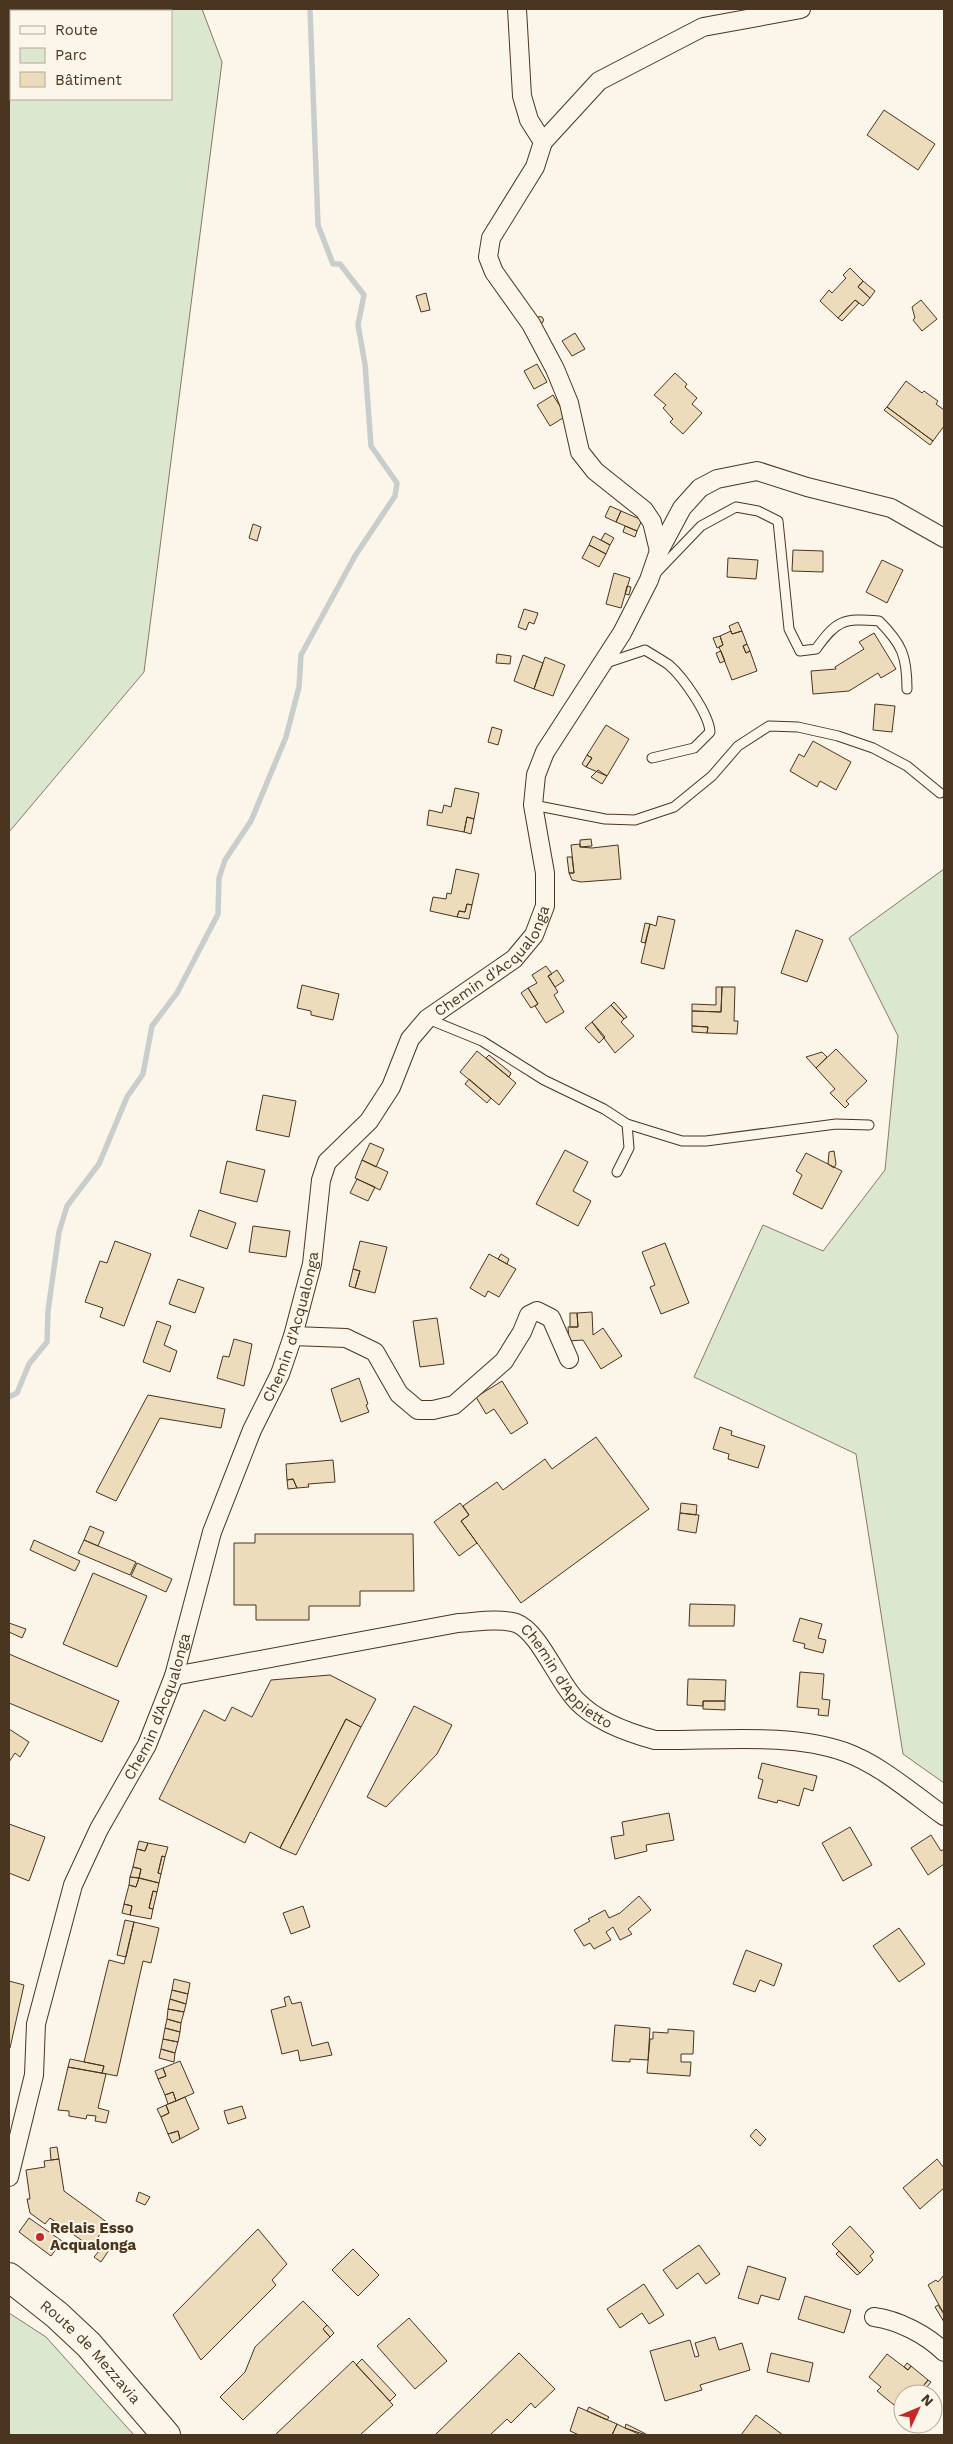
<svg xmlns="http://www.w3.org/2000/svg" width="953" height="2444" font-family="'Work Sans',sans-serif">
<rect width="100%" height="100%" fill="#fbf6e9"/>
<path fill="#dce7d0" stroke="#887966" fill-rule="evenodd" d="M9,9H202L222,62L144,672L9,832ZM11,11H171V99H11Z
M944,869V1783L903,1754L856,1454L694,1377L763,1225L823,1251L885,1170L898,1036L849,938Z
M9,2313L46,2337L134,2435H9Z"/>
<g fill="none" stroke-linecap="round" stroke-linejoin="round">
<path stroke="#c9cecd" stroke-width="5.5" d="M9,1397L17,1393L29,1364L47,1342L48,1311L59,1232L67,1206L99,1164L127,1097L143,1074L152,1026L177,993L218,914L219,878L225,860L251,821L286,737L299,687L301,655L355,556L395,496L397,483L371,446L365,364L358,325L364,295L340,264H333L318,225L310,9"/>
</g>
<path fill="#ecdcbc" stroke="#4a3520" d="M884,110L935,144L918,170L867,135Z
M850,268L863,281L858,287L870,298L863,306L855,300L838,318L820,301L829,290L832,293L846,278L843,275Z
M863,281L875,291L870,298L858,287Z
M426,293L430,310L421,312L416,296Z
M855,300L859,303L842,321L838,318Z
M921,300L937,319L922,331L913,320L915,318L912,307Z
M536.5 320a3.5 3.5 0 1 1 7 0a3.5 3.5 0 1 1-7 0Z
M575,333L585,349L572,356L562,341Z
M537,364L547,382L534,389L524,371Z
M675,373L687,384L685,387L697,398L692,404L702,413L683,434L670,422L673,419L663,408L666,405L654,395Z
M906,381L922,393L924,391L938,401L936,404L944,410V426L933,441L887,407Z
M553,395L566,416L550,426L537,405Z
M887,407L933,441L930,445L884,410Z
M610,506L621,511L616,522L605,517Z
M621,511L642,520L637,531L616,522Z
M253,524L261,527L257,541L249,538Z
M625,526L637,531L635,537L623,532Z
M605,533L614,538L610,545L601,540Z
M593,536L610,545L606,554L589,545Z
M589,545L606,554L599,567L582,558Z
M793,550L823,551V572L792,571Z
M728,558L758,560L756,579L727,577Z
M882,560L903,570L887,603L866,592Z
M614,573L630,578L621,608L606,604Z
M627,586L631,587L629,595L625,594Z
M524,609L538,613L534,624L529,622L526,630L518,627Z
M738,622L742,631L732,634L729,626Z
M731,631L732,634L742,631L747,644L743,646L746,653L750,651L757,671L732,680L719,647L723,645L720,636Z
M874,633L896,669L881,678L878,673L849,691L813,694L811,671L836,669L835,667L864,649L859,642Z
M720,636L723,645L717,648L713,638Z
M747,644L750,651L746,653L743,646Z
M721,651L725,661L720,663L716,653Z
M497,654L511,656L510,664L496,663Z
M523,655L543,663L534,689L514,681Z
M545,657L565,665L553,696L534,689Z
M875,704L895,706L892,732L873,730Z
M606,725L629,739L607,776L586,767L592,758L587,755Z
M492,727L502,730L498,745L488,742Z
M813,741L851,762L836,790L820,781L817,787L790,771L799,754L804,757Z
M587,755L592,758L586,767L582,764Z
M598,770L607,776L602,784L591,777Z
M455,788L479,793L474,819L467,817L464,832L427,825L429,810L442,813L444,805L451,807Z
M467,817L474,819L471,834L464,832Z
M591,839L592,846L580,847V840Z
M580,844V847L592,848L618,845L621,879L581,882L572,880L569,873H574L571,845Z
M567,857H572L574,873H569Z
M456,869L479,874L472,905L467,904L465,912L459,911L457,917L430,911L433,897L446,899L447,893L451,894Z
M467,904L472,905L469,919L457,917L459,911L465,912Z
M658,916L675,920L664,969L641,963L650,924L656,926Z
M645,923L650,924L645,943L641,942Z
M796,930L823,940L807,982L781,973Z
M546,966L552,974L548,976L558,992L554,995L564,1012L546,1023L535,1006L538,1004L528,988L537,983L532,975Z
M557,970L564,981L555,987L548,976Z
M302,985L339,994L333,1020L311,1015V1011L297,1008Z
M716,987H722L721,1012L692,1011V1004L716,1005Z
M722,987H735L734,1021H738L737,1034L707,1033L708,1027L692,1026V1011L721,1012Z
M528,988L538,1004L531,1008L521,993Z
M614,1002L627,1017L624,1019L611,1005Z
M611,1005L624,1019L621,1022L634,1036L615,1053L592,1022Z
M592,1022L605,1037L599,1043L585,1028Z
M692,1026L708,1027L707,1033L692,1032Z
M836,1049L867,1081L846,1101L849,1104L845,1108L830,1093L835,1089L816,1068Z
M477,1051L516,1083L499,1105L460,1072Z
M822,1052L827,1057L816,1068L806,1057Z
M489,1055L511,1073L509,1077L486,1058Z
M469,1079L491,1098L487,1103L465,1084Z
M263,1095L296,1101L289,1137L256,1130Z
M370,1143L384,1149L376,1167L362,1160Z
M565,1150L588,1162L573,1191L591,1201L578,1226L536,1204Z
M834,1151L836,1164L834,1168L828,1164L829,1152Z
M806,1153L842,1171L822,1209L793,1194L802,1175L796,1171Z
M362,1160L388,1172L380,1190L355,1178Z
M227,1161L265,1170L257,1202L220,1193Z
M357,1179L375,1187L368,1201L350,1193Z
M199,1210L236,1223L227,1249L190,1236Z
M253,1226L290,1231L286,1257L249,1252Z
M115,1241L151,1254L124,1326L100,1317L103,1308L85,1302L100,1261L107,1263Z
M360,1241L387,1247L375,1293L355,1288L360,1271L353,1269Z
M665,1243L689,1303L661,1314L650,1287L655,1285L642,1252Z
M489,1254L516,1269L499,1297L488,1291L485,1297L470,1288Z
M501,1254L509,1259L507,1264L498,1259Z
M353,1269L360,1271L355,1288L349,1286Z
M178,1279L204,1288L195,1313L169,1304Z
M592,1312L593,1335L603,1328L622,1356L601,1369L583,1340L569,1341L568,1327H578L577,1313Z
M570,1313H577L578,1327H570Z
M437,1318L444,1364L420,1367L413,1321Z
M157,1321L171,1326L164,1345L177,1351L170,1372L143,1362Z
M234,1339L252,1344L244,1386L217,1378L223,1356L229,1357Z
M359,1378L368,1404L366,1405L369,1412L341,1422L331,1389Z
M502,1381L528,1423L511,1434L494,1409L486,1414L476,1397Z
M148,1395L225,1409L221,1428L160,1418L116,1501L96,1492Z
M720,1427L732,1431L731,1435L765,1446L758,1468L728,1459L729,1454L713,1449Z
M596,1437L649,1509L521,1603L461,1521L469,1515L463,1506L497,1482L503,1490L545,1459L552,1469Z
M333,1460L335,1482L308,1484L309,1487L297,1488L293,1479L287,1480L286,1464Z
M293,1479L297,1488L288,1489L287,1480Z
M460,1503L469,1515L461,1521L477,1543L459,1556L434,1522Z
M681,1503L697,1505L696,1515L680,1513Z
M680,1513L699,1515L696,1533L678,1530Z
M90,1526L104,1532L98,1546L84,1540Z
M255,1534H413L414,1591H360V1606H309V1620H256V1605H234V1543H255Z
M34,1540L80,1561L75,1571L30,1550Z
M84,1540L136,1562L130,1575L78,1553Z
M137,1563L172,1579L166,1592L131,1576Z
M93,1573L147,1596L117,1667L63,1644Z
M690,1604L735,1605L734,1626H689Z
M800,1618L822,1624L818,1638L826,1640L823,1653L804,1648L805,1644L793,1641Z
M9,1623L26,1629L22,1638L9,1632Z
M9,1654L119,1701L102,1742L9,1703Z
M800,1672L824,1674L822,1699L830,1700L828,1716L818,1715L819,1709L797,1707Z
M330,1675L376,1699L361,1727L346,1719L280,1848L250,1832L245,1843L159,1799L204,1710L225,1721L232,1707L252,1717L271,1680Z
M688,1679L726,1680L725,1701H703V1706L687,1705Z
M703,1701H725V1710L703,1709Z
M414,1706L452,1725L437,1754L386,1807L367,1797Z
M346,1719L361,1727L296,1855L280,1848Z
M9,1729L29,1742L20,1757L15,1753L9,1762Z
M762,1763L817,1776L813,1791L804,1788L799,1806L778,1800L777,1803L758,1798L763,1780L758,1778Z
M669,1813L674,1840L646,1845L647,1851L615,1859L611,1837L624,1835L622,1822Z
M9,1824L45,1837L29,1881L9,1873Z
M850,1827L872,1865L843,1881L822,1843Z
M931,1835L941,1851L944,1849V1864L928,1875L911,1848Z
M139,1841L148,1843L145,1851L137,1849Z
M148,1843L168,1847L165,1857L162,1856L158,1873L161,1874L159,1883L139,1878L141,1869L133,1867L137,1849L145,1851Z
M162,1856L165,1857L161,1874L158,1873Z
M133,1867L141,1869L139,1878L130,1877Z
M130,1877L139,1878L136,1887L129,1885Z
M139,1878L159,1883L157,1892L153,1891L149,1908L153,1909L151,1919L130,1915L132,1906L124,1904L129,1885L136,1887Z
M153,1891L157,1892L153,1909L149,1908Z
M639,1896L651,1910L628,1929L632,1934L620,1940L613,1927L606,1932L611,1940L594,1949L590,1943L584,1946L574,1930L590,1921L588,1919L605,1910L609,1918L620,1913Z
M124,1904L132,1906L130,1915L122,1913Z
M303,1906L310,1927L291,1934L283,1913Z
M125,1920L134,1922L126,1957L117,1955Z
M134,1922L159,1928L151,1963L143,1961L117,2076L102,2073L104,2066L84,2062L109,1960L124,1964Z
M899,1928L925,1964L899,1982L873,1946Z
M746,1950L782,1964L774,1986L760,1980L755,1992L733,1984Z
M174,1979L190,1983L188,1994L172,1990Z
M9,1981L24,1985L10,2048L9,2047Z
M172,1990L188,1994L186,2004L170,1999Z
M289,1996L292,2004L301,2002L312,2046L328,2042L332,2055L300,2061L298,2050L282,2054L271,2010L286,2006L284,1998Z
M170,1999L186,2004L184,2012L168,2009Z
M168,2009L184,2012L181,2023L167,2019Z
M167,2019L181,2023L180,2032L165,2028Z
M615,2025L650,2028L648,2060L630,2059V2062L612,2061Z
M165,2028L180,2032L178,2042L163,2039Z
M668,2029L694,2031L693,2054H681V2062H691L690,2076L647,2073L650,2039H653V2032L668,2033Z
M163,2039L178,2042L175,2053L161,2049Z
M161,2049L175,2053L174,2062L159,2058Z
M70,2059L104,2066L102,2073L68,2067Z
M180,2061L194,2093L176,2101L173,2092L165,2095L158,2079L166,2076L163,2068Z
M68,2067L106,2074L98,2108L109,2111L106,2123L95,2121L96,2116L87,2115L86,2119L69,2116V2111L58,2110Z
M163,2068L166,2076L158,2079L155,2071Z
M173,2092L176,2101L168,2104L165,2095Z
M185,2097L199,2129L180,2139L178,2131L168,2134L161,2117L169,2113L166,2105Z
M166,2105L169,2113L161,2117L157,2109Z
M242,2106L246,2118L228,2124L224,2111Z
M756,2129L766,2139L760,2146L750,2136Z
M178,2131L180,2139L172,2143L168,2134Z
M57,2147L59,2159L51,2160L50,2148Z
M59,2159L64,2191L108,2223L91,2247L50,2218L45,2224L30,2213L27,2199H30L26,2170L45,2167L44,2161Z
M937,2159L944,2168V2188L920,2209L903,2188Z
M139,2192L150,2197L145,2205L136,2201Z
M29,2218L62,2241L51,2256L19,2232Z
M850,2226L874,2252L870,2256L873,2260L860,2273L832,2244Z
M258,2229L287,2264L272,2280L276,2285L201,2360L173,2315Z
M96,2241L109,2250L101,2262L94,2257L99,2251L93,2250L91,2247Z
M699,2245L720,2274L706,2284L698,2273L677,2289L663,2270Z
M353,2249L379,2275L358,2296L332,2270Z
M839,2251L860,2273L857,2275L836,2254Z
M748,2266L786,2278L779,2300L761,2295L758,2304L738,2298Z
M944,2275V2314L928,2285L936,2280L938,2282Z
M644,2284L664,2315L649,2324L642,2313L620,2328L607,2309Z
M805,2296L851,2310L844,2333L798,2319Z
M303,2301L327,2325L323,2329L330,2337L243,2420L220,2397L245,2372L255,2347Z
M938,2305L944,2314V2322L935,2307Z
M409,2318L447,2361L415,2389L377,2346Z
M327,2325L334,2333L330,2337L323,2329Z
M715,2337L719,2350L742,2343L750,2370L700,2385L702,2390L665,2401L650,2351L690,2340L695,2357L699,2356L695,2343Z
M519,2353L555,2389L535,2408L531,2403L511,2423L507,2419L490,2435H435Z
M771,2353L813,2363L809,2382L767,2372Z
M887,2354L908,2370L911,2366L928,2380L920,2390L918,2389L914,2394H903V2398L901,2396L894,2405L877,2391L881,2387L869,2377Z
M362,2359L396,2395L390,2401L356,2365Z
M353,2361L393,2405L360,2435H275Z
M907,2363L911,2366L908,2370L904,2367Z
M928,2380L931,2382L923,2392L920,2390Z
M578,2407L617,2424L612,2435H579L570,2431Z
M589,2407L609,2417L607,2420L587,2411Z
M756,2415L783,2435H741Z
M617,2424L625,2428L641,2435H612Z
M626,2424L646,2434V2435L625,2428Z"/>
<g fill="none" stroke-linecap="round" stroke-linejoin="round">
<g stroke="#4a3520" stroke-width="11">
<path id="lane" d="M655,574L701,526L736,507L758,511L778,521L789,629L800,651L816,649C837,620 843,618 879,621C902,644 907,656 907,689
M603,664L645,650C653,655 662,660 669,665C683,677 709,714 710,732L694,748L652,758
M533,805L605,819L635,820L674,807L712,776L738,746L769,726L798,727L838,736L873,748L907,766L940,793
M428,1019L482,1041L544,1080L604,1109L627,1124L682,1141H706L836,1124L869,1125
M617,1172L629,1148L627,1124"/>
</g>
<g stroke="#4a3520" stroke-width="20">
<g id="street">
<path d="M517,9L522,96L529,120L543,142L535,167L491,238L488,257L494,272L531,324L555,369L569,403L580,452L595,471L644,510L652,522L659,551"/>
<path d="M543,142L599,81L703,27L801,9"/>
<path d="M293,1336L346,1338L375,1352L399,1394L418,1410H433L454,1405L504,1361L522,1332L529,1315L537,1311L551,1318L569,1359"/>
<path id="s1" d="M174,1676L458,1623C477,1622 498,1618 516,1623C539,1631 559,1684 577,1701C596,1721 629,1733 655,1740C713,1741 791,1732 845,1752C881,1765 913,1794 944,1816"/>
<path id="s2" d="M9,2177L34,2075L36,2024L73,1885L99,1829L147,1745L174,1676L212,1532L252,1430L280,1374L293,1336L312,1264L321,1180L327,1162L369,1121L391,1087L410,1039L427,1019L514,959L534,935L545,906V873L533,805L536,775L545,752L622,633L649,580L659,551L682,508L700,488L717,479L757,471L807,487L891,508L944,538"/>
<path d="M874,2317C898,2320 927,2335 944,2352"/>
</g>
</g>
<g stroke="#4a3520" stroke-width="30">
<g id="primary">
<path id="s3" d="M9,2277L57,2315L89,2345L166,2435"/>
</g>
</g>
<use href="#lane" stroke="#fbf6e9" stroke-width="9"/>
<use href="#street" stroke="#fbf6e9" stroke-width="18"/>
<use href="#primary" stroke="#fbf6e9" stroke-width="28"/>
</g>
<circle fill="#c62828" stroke="#fbf6e9" stroke-width="2" cx="40" cy="2237" r="5"/>
<g text-anchor="middle" dominant-baseline="central" stroke-width="4" stroke-linejoin="round" paint-order="stroke">
<g font-size="15" fill="#4a3520" stroke="#fbf6e9">
<text stroke="none"><textPath href="#s2" startOffset="1338">Chemin d'Acqualonga</textPath></text>
<text stroke="none"><textPath href="#s2" startOffset="902">Chemin d'Acqualonga</textPath></text>
<text stroke="none"><textPath href="#s1" startOffset="422">Chemin d'Appietto</textPath></text>
<text stroke="none"><textPath href="#s2" startOffset="498">Chemin d'Acqualonga</textPath></text>
<text stroke="none"><textPath href="#s3" startOffset="111">Route de Mezzavia</textPath></text>
</g>
<g font-size="15" font-weight="bold" fill="#4a3520" stroke="#fbf6e9" text-anchor="start">
<text x="50" y="2228">Relais Esso<tspan x="50" dy="17">Acqualonga</tspan></text>
</g>
</g>
<rect width="953" height="2444" fill="none" stroke="#4a3520" stroke-width="20"/>
<rect x="10" y="10" width="162" height="90" fill="#fbf6e9" stroke="#b4a999"/>
<rect x="20" y="26" width="25" height="8" fill="#fbf6e9" stroke="#b4a999"/>
<text x="55" y="35" font-size="15" fill="#4a3520">Route</text>
<rect x="20" y="48" width="25" height="15" fill="#dce7d0" stroke="#b4a999"/>
<text x="55" y="60" font-size="15" fill="#4a3520">Parc</text>
<rect x="20" y="72" width="25" height="15" fill="#ecdcbc" stroke="#b4a999"/>
<text x="55" y="85" font-size="15" fill="#4a3520">Bâtiment</text>
<g transform="translate(918 2409) rotate(46)"><circle r="24" fill="#fbf6e9" stroke="#b4a999"/>
<path d="M0-4L9 19L0 12L-9 19Z" fill="#c62828"/>
<text y="-8" font-size="14" font-weight="bold" text-anchor="middle" fill="#4a3520">N</text>
</g>
</svg>
